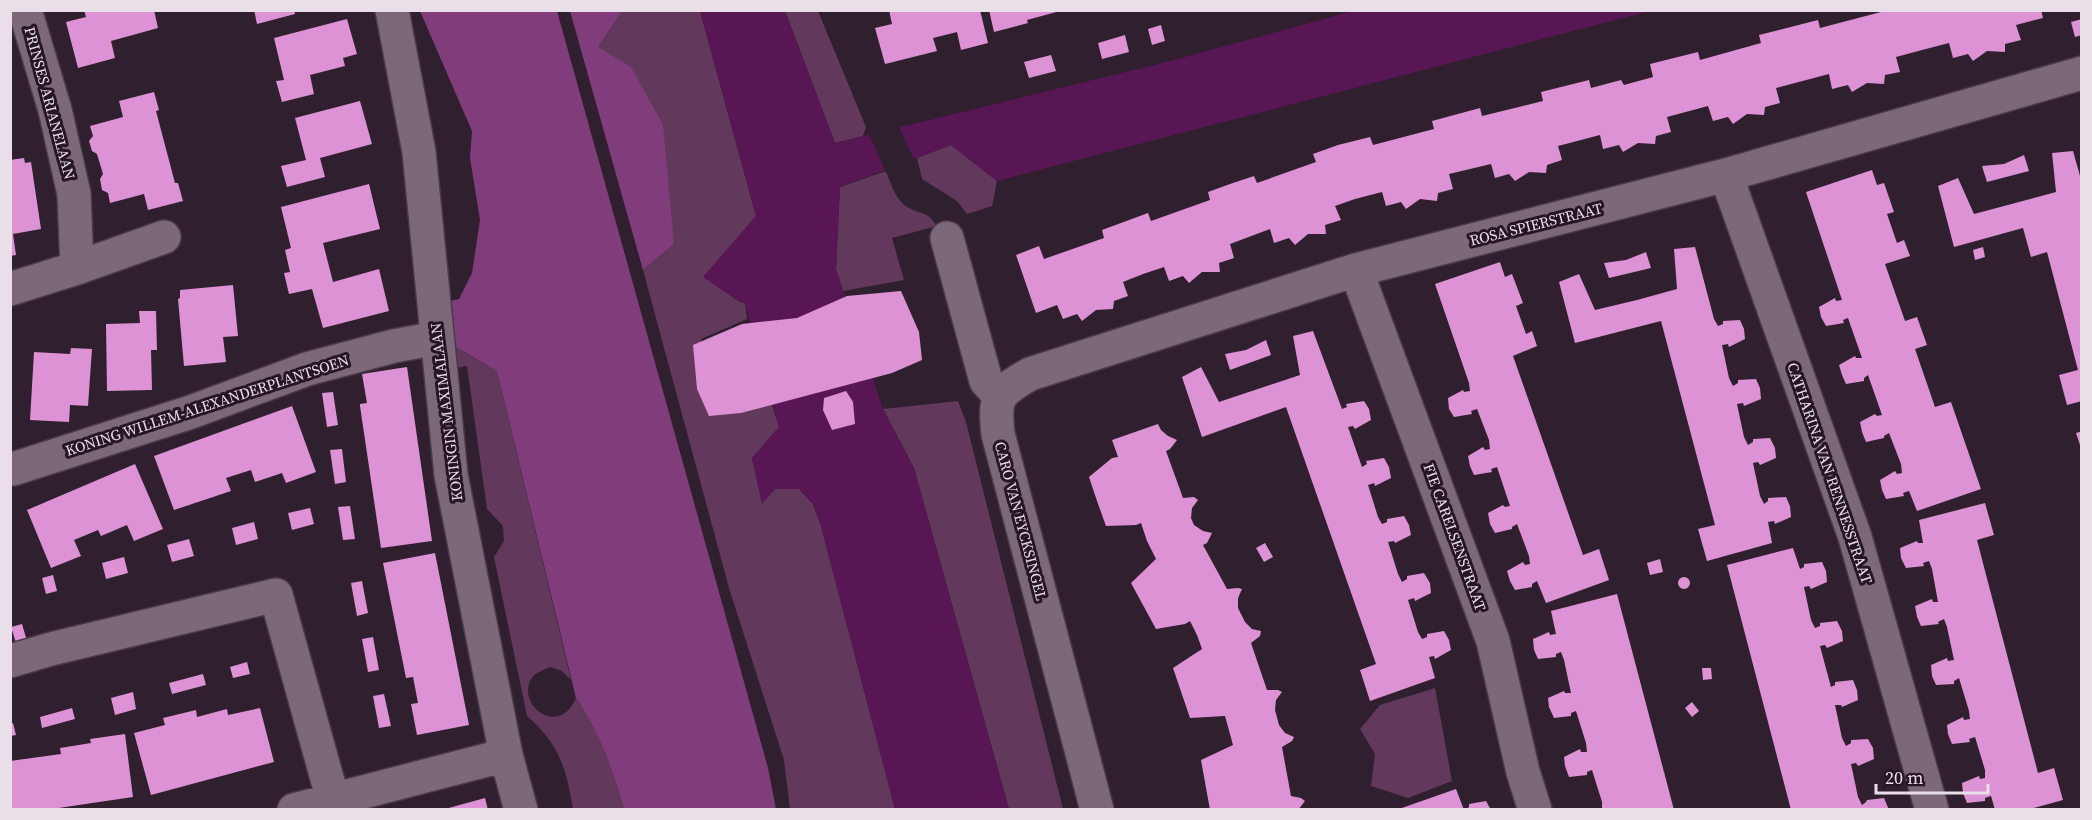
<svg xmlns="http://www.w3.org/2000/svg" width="2092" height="820" font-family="'Source Serif 4',serif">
<rect width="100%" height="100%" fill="#301f2e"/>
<path fill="#62385d" d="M622,11H700L756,216L704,277L745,302L747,319L701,339L718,405L768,392L779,427L752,458L762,503L775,489H799L813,504L821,526L895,809H790L784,760L729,588L643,270L674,244L598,47Z
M785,11H818L866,127L863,136L835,143Z
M951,145L997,181L992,206L967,214L957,201L922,179L917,158Z
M886,171C891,184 896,201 909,208C924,216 926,210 937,226L892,238L904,280L843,291L836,269L840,187Z
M451,344L497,371L571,680L562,671L550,667C545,670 537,672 533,676C513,702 558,740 576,698C600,734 612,768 624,809H573C566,768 560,745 527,716L494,557L504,541L503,526L487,509L467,366L454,368Z
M958,401L966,422L1063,809H1009L914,468L883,409Z
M1435,688L1452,781L1408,798L1371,786L1375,754L1360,729L1380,705Z"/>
<path fill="#813d7b" d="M420,11H557L768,768L776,809H624C612,768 600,734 576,698L497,371L451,344L447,302L459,299L472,273L480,220L470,158L472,131Z
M570,11H622L598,47L631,67L663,125L674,244L643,270Z"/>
<path fill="#591654" d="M700,11H785L835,143L1159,64L1353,11H1650L997,181L951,145L840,187L836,269L883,409L914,468L1009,810L895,809L821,526L813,504L799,489H775L762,504L752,458L779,427L745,303H741L703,277L756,216Z"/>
<path fill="#301f2e" d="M898,124L915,162L886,173L868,131Z"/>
<path fill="#dd92d5" d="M84,10H154L158,28L111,41L115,58L78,68L66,22L86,17Z
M254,10H294L295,14L257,24Z
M889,10H980L988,43L961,50L957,32L933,38L937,51L885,64L875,28L892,24Z
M989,10H1060V11L1027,20L1028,23L994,32Z
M1881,10H2041L2043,18L2016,25L2021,40L2005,44V52L1987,51L1973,61L1968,54L1953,58L1949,43L1922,50L1896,57L1900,72L1885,75L1884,84L1867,83L1852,92L1848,85L1832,89L1829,74L1776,88L1780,103L1765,107L1764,115L1747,114L1733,124L1728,117L1713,121L1708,106L1667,117L1671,132L1656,136L1655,144L1638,143L1623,152L1619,145L1603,149L1600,135L1558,146L1562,160L1547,165L1546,173L1529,172L1515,181L1509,174L1495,178L1491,164L1449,174L1453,189L1438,193L1437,201L1420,199L1406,209L1401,202L1386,206L1382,192L1355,199L1335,206L1341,220L1325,225L1326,234H1308L1295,245L1289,238L1274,243L1270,229L1230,244L1234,258L1219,263L1220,272H1202L1189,283L1183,276L1169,281L1164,267L1143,274L1123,282L1128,296L1114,301L1113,309L1096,310L1082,321L1077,314L1063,319L1057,305L1036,313L1016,255L1039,246L1044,259L1104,238L1102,230L1148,213L1151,221L1210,200L1208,192L1230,184L1254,176L1257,183L1316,162L1313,154L1338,145L1370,137L1373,145L1434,129L1432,121L1480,108L1482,116L1543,101L1541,92L1589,80L1591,88L1621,80L1624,85L1653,77L1650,64L1698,52L1700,60L1761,43L1759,35L1818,20L1820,28L1881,12Z
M347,19L357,54L343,58L345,66L310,75L314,94L282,102L276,81L284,80L274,38Z
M2082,19V35L2075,37L2071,22Z
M1161,25L1165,41L1152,45L1148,29Z
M1125,35L1129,52L1102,59L1098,43Z
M1051,55L1056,71L1029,78L1024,62Z
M154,92L159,110L156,111L175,183H178L183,201L148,210L144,194L110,203L108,193L102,190L100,179L103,174L97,154L92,151L89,141L93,136L90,126L123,117L119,101Z
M360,101L372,144L320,158L325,177L287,187L281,166L306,160L295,118Z
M2073,151L2082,183V401L2067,405L2059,375L2078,370L2047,252L2031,257L2023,228L1954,247L1938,186L1958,178L1974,214L2056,192L2052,153Z
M2024,155L2029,171L1987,182L1982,166L2004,164Z
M24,158L25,163L31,162L41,229L13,234L16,255L10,256V160Z
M1872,170L1877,185L1884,183L1894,212L1887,214L1897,243L1904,240L1910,256L1885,264L1905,321L1917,317L1927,345L1915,349L1935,407L1951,402L1981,489L1917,511L1909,491L1903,493L1904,496L1886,499L1882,490L1880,480L1895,471L1897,474L1902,473L1901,464L1889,433L1884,436V438L1866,442L1862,432L1860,422L1875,414L1877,416L1882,415L1868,375L1864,378V381L1846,384L1842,375L1839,365L1855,356L1856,358H1862L1848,318L1843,320L1844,323L1826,326L1821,317L1819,307L1835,298L1836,301L1842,300L1806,192Z
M369,184L380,229L323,243L333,282L379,269L389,311L323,328L312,289L289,294L284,273L290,272L285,250L291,248L281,207Z
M1695,247L1714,319L1718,326L1723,324V321L1740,320L1744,329L1745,339L1729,347L1728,344L1722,345L1729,378L1733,386L1738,383V380L1756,379L1760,388L1761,399L1744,406L1743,403L1737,404L1744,437L1748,445L1753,442V439L1770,438L1775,448L1776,458L1760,465L1758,462L1753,463L1760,496L1764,504L1768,501V498L1786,497L1790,506L1791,517L1775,524L1774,521L1768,522L1772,543L1707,561L1698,529L1715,525L1661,321L1575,343L1559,282L1579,274L1595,310L1637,300L1677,289L1674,249Z
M1983,247L1985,257L1975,260L1973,250Z
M1646,252L1651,268L1609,278L1604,263L1626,260Z
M1500,262L1505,277L1512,274L1523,303L1516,306L1526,334L1532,331L1537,346L1513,356L1583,555L1599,549L1609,580L1546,603L1537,581L1532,584V587L1515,590L1510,581L1507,571L1523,562L1525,565L1530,564L1529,556L1517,524L1512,527V529L1495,533L1490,524L1488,513L1503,505L1505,507L1510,506L1497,467L1491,469L1492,472L1474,475L1470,466L1468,456L1483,447L1485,450L1490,449L1489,440L1477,409L1471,411L1472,414L1454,417L1449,409L1448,398L1463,390L1464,392L1470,391L1469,383L1435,284Z
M233,285L238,336L223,337L226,362L184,366L178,299L180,298V290Z
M901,291L919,332L922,360L892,373L741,413L709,416L697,389L693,345L742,324L797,318L847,296Z
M139,311H156L157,350H151L152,390L107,391L106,324L140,323Z
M1313,331L1342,409L1347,407L1346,404L1364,401L1369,409L1371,420L1355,429L1353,426L1348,427L1362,467L1367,464L1366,461L1384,458L1389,467L1391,478L1375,486L1374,483L1368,485L1378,517L1382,524L1387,522V519L1404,516L1409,525L1411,535L1395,543L1394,541L1388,542L1398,574L1402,582L1407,579V576L1424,573L1430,583L1431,593L1415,601L1414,598L1408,600L1418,632L1422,639L1427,637V634L1444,631L1449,640L1451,650L1435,659L1434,656L1429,657L1435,678L1370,701L1360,670L1376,664L1286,407L1202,437L1182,377L1201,367L1219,402L1300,375L1293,336Z
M1266,340L1271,355L1230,370L1225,354L1246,350Z
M71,348L92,349L88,406L70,405L69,422L30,420L34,352L70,354Z
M407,367L432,541L381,548L360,406V404L367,403L362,374Z
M846,391L853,402L855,424L832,430L823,410L824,398Z
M333,392L338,425L327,427L322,393Z
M292,406L316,472L286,483L282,473L255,482L251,470L226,478L231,491L174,510L154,456Z
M1158,424L1161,430L1168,436L1177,440L1170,449L1166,451L1183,498L1194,497L1198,500L1192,508L1191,518L1194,525L1203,531L1212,533L1207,543L1203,545L1227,589L1238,588L1242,589L1238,598V608L1245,622L1252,629L1261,631L1260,636L1251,643L1267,690H1278L1282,692L1276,700L1275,710L1279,725L1285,733L1294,737L1292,741L1282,747L1291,796L1301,798L1305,801L1298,810H1210L1201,760L1233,745L1225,716L1190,718L1173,668L1202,649L1197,635L1190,621L1185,624L1156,629L1131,583L1156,559L1147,541L1141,523L1136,525L1106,526L1097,501L1089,477L1112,458L1118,457L1112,440Z
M2082,431V448H2081L2076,433Z
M342,449L346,482L335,484L330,450Z
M135,464L163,529L134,541L127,525L101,536L98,530L74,540L81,556L51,568L27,510Z
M1985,503L1994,535L1977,540L1984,567L2038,773L2054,768L2063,800L2026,810H1995L1991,796L1985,798V801L1967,803L1963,793L1962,783L1979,776L1980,779L1985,778V770L1975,737L1969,739L1970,742L1952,744L1948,734L1947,725L1963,717L1964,720L1970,719L1969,711L1959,678L1954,681V684L1936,685L1932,676L1931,665L1947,658L1948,661L1954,660L1947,627L1944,619L1938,622L1939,624L1921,626L1917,617L1915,606L1932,599L1933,602H1938L1932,569L1929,561L1923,563L1924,566L1906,568L1901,558L1900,548L1917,541L1918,543H1923L1919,520Z
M350,506L355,539L343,540L338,507Z
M310,508L314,524L292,530L288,513Z
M254,522L258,539L236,545L232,528Z
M189,539L194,556L172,562L167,545Z
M1265,543L1273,557L1264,562L1256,548Z
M1793,548L1800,569L1804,567V564L1822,562L1826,571L1827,582L1811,589L1809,586L1804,587L1811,620L1815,628L1820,626V623L1837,621L1842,631L1843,641L1827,648L1825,645L1820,646L1831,687L1835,685V682L1853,680L1857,690L1858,700L1842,707L1841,705H1835L1842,738L1846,746L1851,743V740L1868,739L1873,748L1874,759L1858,766L1856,763L1851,764L1858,797L1862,805L1866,802L1867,800L1884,798L1889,810H1791L1727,565Z
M435,553L469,725L417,735L411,704L418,703L413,677L406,678L383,563Z
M124,557L128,573L106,579L102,563Z
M1660,559L1663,572L1650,575L1647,563Z
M53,575L57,591L46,594L42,578Z
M1678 583a6 6 0 1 1 12 0a6 6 0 1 1-12 0Z
M362,581L368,613L357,616L351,583Z
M1617,594L1664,772L1674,810H1602V802L1592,770L1587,772V775L1569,777L1565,766L1564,757L1580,749L1581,752H1587L1586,743L1576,711L1571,713V716L1554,718L1549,707L1548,698L1564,691L1565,693H1571L1564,660L1561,652L1556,654V657L1538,659L1534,650L1533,639L1549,632L1550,635L1556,634L1551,611Z
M22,624L27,641L16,643L11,627Z
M373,637L379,670L368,672L362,639Z
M247,662L250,674L233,678L230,667Z
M1702,668H1711L1712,679L1703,680Z
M203,674L206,685L172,694L169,683Z
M133,692L136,709L115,715L111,698Z
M384,694L391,726L379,728L373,696Z
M1692,702L1699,711L1692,717L1685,708Z
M72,708L75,719L42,728L40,717Z
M260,708L274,762L151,795L134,733L165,725L163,718L196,710L197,717L227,709L228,715Z
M13,723L16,735L10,736V724Z
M125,734L133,797L45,810H10V761L61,754L60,748L91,743L90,739Z
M1456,789L1464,810H1399V809Z
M485,798L488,810H445V809Z
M1486,801L1491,810H1465L1469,807V804Z"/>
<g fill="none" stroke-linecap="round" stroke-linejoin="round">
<g stroke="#4a3b48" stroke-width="36">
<path id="street" d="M25,10L55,110L74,194L77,268
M392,10L419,152L451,475L506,755L521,810
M1726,175L1855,537L1932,810
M947,238L986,381L1000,396
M1356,270L1493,641L1523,772L1535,810
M10,289L77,268L164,237
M13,469L191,412L307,369L394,346L437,338
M10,661L51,649L276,595L333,800
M294,810L506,755
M1097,810L998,434C994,397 997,393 1030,374L1356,270L1726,175L2082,73"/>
</g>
<use href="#street" stroke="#7c6879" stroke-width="33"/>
</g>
<g text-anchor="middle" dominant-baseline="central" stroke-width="6" stroke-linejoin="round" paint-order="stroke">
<g font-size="15" fill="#eadee8" stroke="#261624">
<text transform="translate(50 103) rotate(75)">PRINSES ARIANELAAN</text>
<text transform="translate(1536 224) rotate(-14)">ROSA SPIERSTRAAT</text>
<text transform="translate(207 405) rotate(-18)">KONING WILLEM-ALEXANDERPLANTSOEN</text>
<text transform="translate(446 412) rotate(-97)">KONINGIN MAXIMALAAN</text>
<text transform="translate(1830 473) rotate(71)">CATHARINA VAN RENNESSTRAAT</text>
<text transform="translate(1021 521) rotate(75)">CARO VAN EYCKSINGEL</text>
<text transform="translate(1455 537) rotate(70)">FIE CARELSENSTRAAT</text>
</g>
</g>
<rect width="2092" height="820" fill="none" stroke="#eadee8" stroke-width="24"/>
<path d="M1876 784v9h112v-9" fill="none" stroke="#eadee8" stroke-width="3"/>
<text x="1885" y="784" font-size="18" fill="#eadee8" stroke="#261624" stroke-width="4.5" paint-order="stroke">20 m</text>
</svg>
